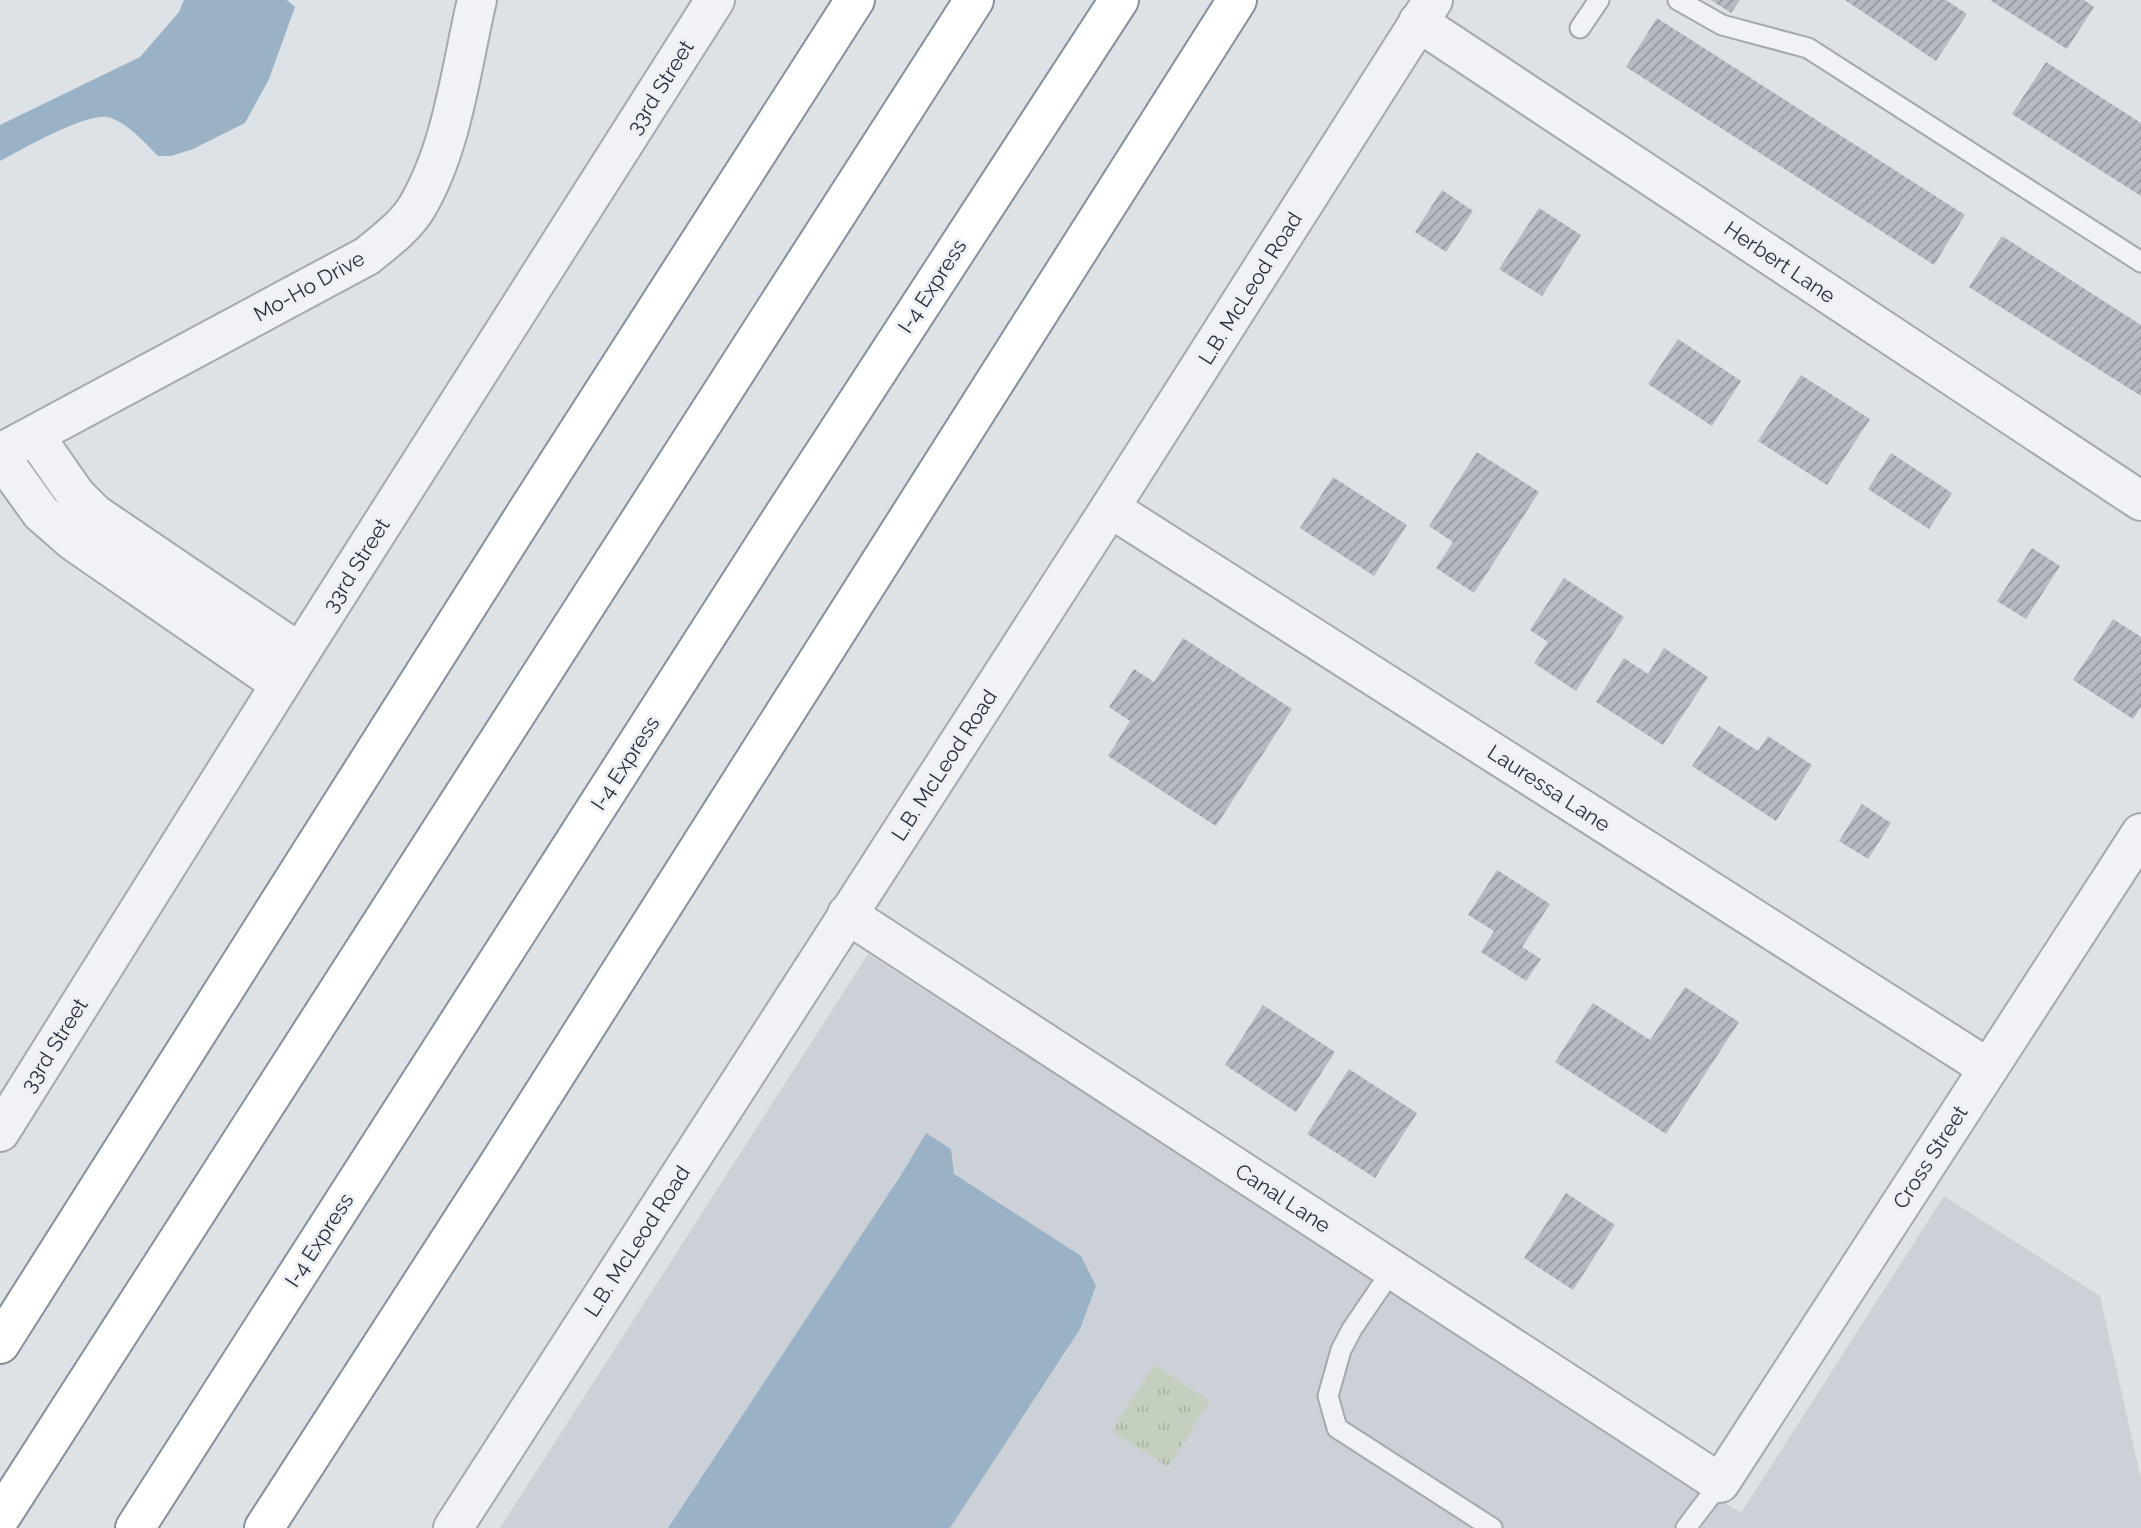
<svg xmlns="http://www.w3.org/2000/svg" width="2141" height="1528" font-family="Raleway,sans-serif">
<defs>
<pattern id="grass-tufts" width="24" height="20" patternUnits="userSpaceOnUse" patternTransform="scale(1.75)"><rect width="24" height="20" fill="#c4d0bf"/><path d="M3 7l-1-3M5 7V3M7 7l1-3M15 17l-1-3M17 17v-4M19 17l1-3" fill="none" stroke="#a8b3a5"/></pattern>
<pattern id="building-hatch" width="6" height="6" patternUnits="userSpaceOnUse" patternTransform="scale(1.75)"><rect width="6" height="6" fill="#b5bbc3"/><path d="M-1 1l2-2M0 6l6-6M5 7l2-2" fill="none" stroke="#9398a0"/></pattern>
</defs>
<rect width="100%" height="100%" fill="#dde2e6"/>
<path fill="#ccd1d8" d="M868,954L1741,1513L1944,1196L2100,1296L2141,1479V1528H500Z"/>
<path fill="url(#grass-tufts)" d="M1154,1365L1210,1401L1168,1467L1112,1431Z"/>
<path fill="#9ab2c5" d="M184,0H287L295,7L269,79L245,123L193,149L171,156H158C144,142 130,125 111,118C91,109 21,150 0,161V125L140,57L179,12Z
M926,1133L951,1149L954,1174L1081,1256L1096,1286L1080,1329L950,1528H668L903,1172Z"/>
<path fill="url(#building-hatch)" d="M1711,0H1740L1731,13Z
M1845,0H1946L1967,14L1936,61Z
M1990,0H2084L2094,7L2067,49Z
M1657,18L1965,215L1934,265L1626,67Z
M2046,62L2141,123V196L2012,114Z
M1442,190L1473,211L1446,252L1415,232Z
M1539,208L1581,235L1542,296L1499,269Z
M2002,236L2141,325V396L1969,287Z
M1678,339L1741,381L1712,426L1648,384Z
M1801,375L1870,419L1827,485L1758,441Z
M1477,452L1539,492L1474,593L1436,568L1453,542L1429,526Z
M1891,453L1952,493L1929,529L1868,489Z
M1333,477L1407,525L1374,576L1300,528Z
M2032,548L2060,566L2026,619L1997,601Z
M1564,578L1624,617L1576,691L1534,663L1548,642L1530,630Z
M2113,619L2141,637V707L2133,719L2073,680Z
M1183,638L1292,709L1216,826L1108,756L1130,721L1109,707L1134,669L1154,682Z
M1664,648L1708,677L1663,745L1596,702L1624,658L1648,674Z
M1719,726L1758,751L1768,736L1812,765L1776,821L1692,766Z
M1862,804L1891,823L1868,859L1839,841Z
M1497,870L1550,904L1522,947L1541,959L1526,981L1481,952L1494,931L1468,915Z
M1685,987L1739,1022L1666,1134L1555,1062L1593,1003L1650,1040Z
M1263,1005L1335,1052L1296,1112L1225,1065Z
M1349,1069L1417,1113L1375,1178L1307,1134Z
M1566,1193L1615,1225L1573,1290L1524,1258Z"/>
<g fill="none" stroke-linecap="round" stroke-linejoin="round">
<g stroke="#a3a9b0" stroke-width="23">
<path id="service" d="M1678,0L1722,25L1808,48L2141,262
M1580,28L1599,0
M1393,1269L1352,1329L1341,1350L1328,1396L1337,1428L1492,1528
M1686,1528L1720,1483"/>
</g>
<g stroke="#a3a9b0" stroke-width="42">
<path id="minor" d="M1418,22L2141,501
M34,435L76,495L95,514L300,653
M0,453L367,256C384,242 405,227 417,207C453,146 461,68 477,0
M0,456L41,513L73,541L280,684
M1110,508L1988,1068
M847,914L1720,1483L2141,833"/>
</g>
<g stroke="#a3a9b0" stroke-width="42">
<path id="tertiary" d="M0,1132L300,653L715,0
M453,1528L1110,508L1433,0"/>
</g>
<g stroke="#86909c" stroke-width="42">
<path id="motorway" d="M0,1344L528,510L855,0
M0,1518L974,0
M135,1528L780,521L1119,0
M264,1528L495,1170L1237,0"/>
</g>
<use href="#service" stroke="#f0f2f5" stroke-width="19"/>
<use href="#minor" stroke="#f0f2f5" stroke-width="38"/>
<use href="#tertiary" stroke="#f0f2f5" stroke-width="38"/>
<use href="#motorway" stroke="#fff" stroke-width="38"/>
</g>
<g text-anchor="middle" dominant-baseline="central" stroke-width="6" stroke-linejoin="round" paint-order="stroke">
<g font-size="21" fill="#28303c" stroke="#edf0f4">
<text transform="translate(660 87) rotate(-58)">33rd Street</text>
<text transform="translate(1780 262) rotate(34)">Herbert Lane</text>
<text transform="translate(309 286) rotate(-29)">Mo-Ho Drive</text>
<text transform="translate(932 286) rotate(-57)">I-4 Express</text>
<text transform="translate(1250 288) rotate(-58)">L.B. McLeod Road</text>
<text transform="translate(356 565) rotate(-58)">33rd Street</text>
<text transform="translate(625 763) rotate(-57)">I-4 Express</text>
<text transform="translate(944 765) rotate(-57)">L.B. McLeod Road</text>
<text transform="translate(1549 788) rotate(33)">Lauressa Lane</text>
<text transform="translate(54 1045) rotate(-58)">33rd Street</text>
<text transform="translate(1930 1157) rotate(-57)">Cross Street</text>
<text transform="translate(1283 1198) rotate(33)">Canal Lane</text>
<text transform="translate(319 1240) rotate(-57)">I-4 Express</text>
<text transform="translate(637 1241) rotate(-57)">L.B. McLeod Road</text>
</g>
</g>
</svg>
